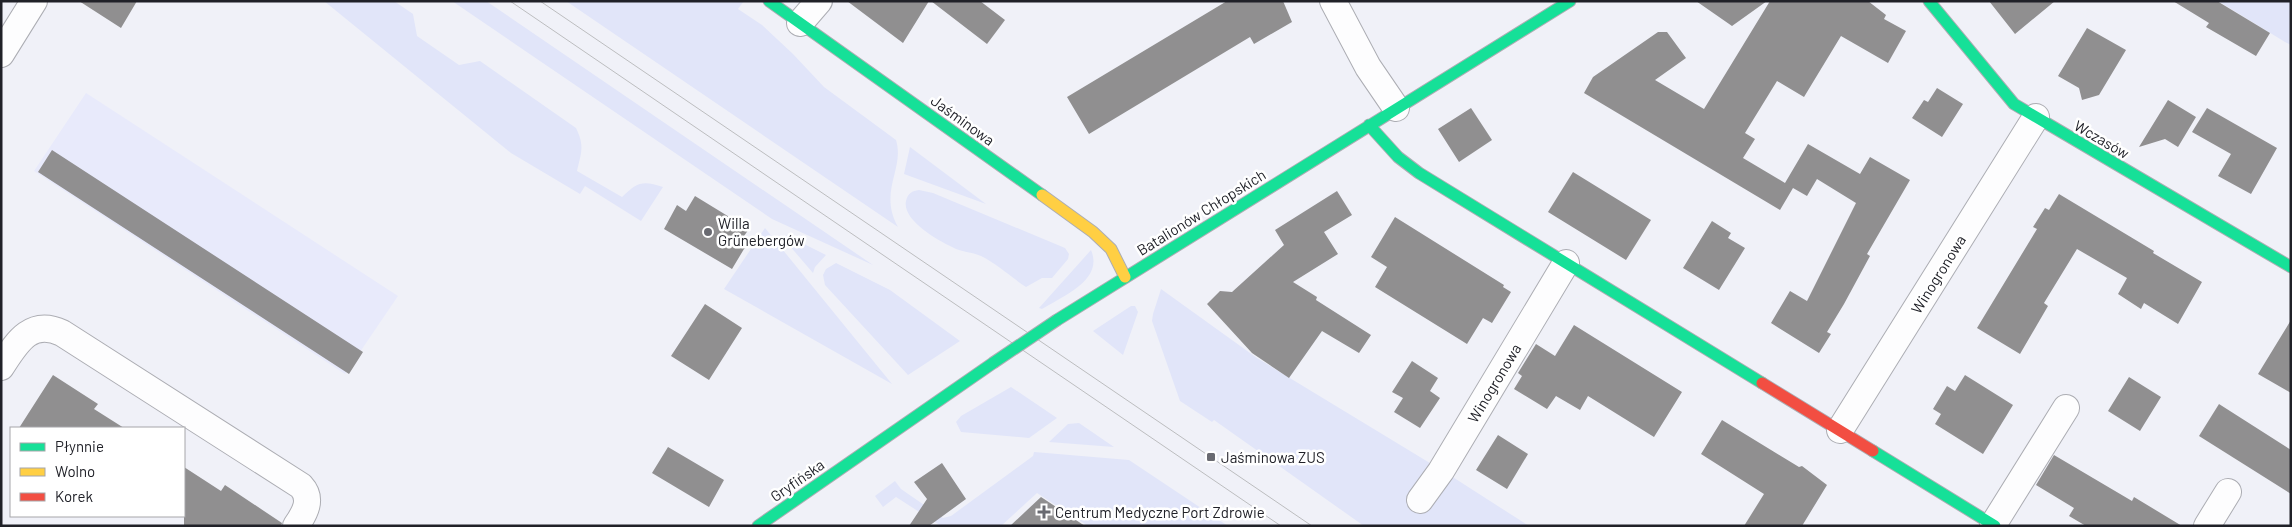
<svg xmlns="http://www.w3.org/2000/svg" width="2292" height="527" font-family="Barlow,sans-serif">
<rect width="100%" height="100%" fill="#f0f1f8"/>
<path fill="#e8eafb" d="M86,93L398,296L345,374L34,171Z"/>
<path fill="#e1e5f9" d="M324,1H394L413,14L417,36L459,65L480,61L576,128C585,146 581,153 577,171L622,197C637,182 643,180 663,187L641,221L585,186L580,194L511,153Z
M452,1H486L873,265L772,219Z
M566,1H744L738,9L762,25L793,54L824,87L896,140C905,169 878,191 898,227Z
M2218,1H2291V45L2285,42Z
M910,147L986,204L904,174Z
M919,190L933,193L1065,248L1069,254L1068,259L1052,278H1042L1026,287C1011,277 997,264 981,256C972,252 961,252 952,247C937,240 902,220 906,201C908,193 912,191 919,190Z
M765,228L892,384L724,289Z
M786,235L826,255L815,267L813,273L783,238Z
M1091,250C1104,280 1063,296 1042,309L1039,308Z
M836,263L890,290L960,341L908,375L825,285L823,275L826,269Z
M1161,289L1257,358L1448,474L1529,526H1364L1214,420L1212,422L1180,401L1152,321L1153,314Z
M1131,306H1135L1138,312L1123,355L1093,331Z
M1011,387L1057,418L1029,438L961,432L956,422L961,416Z
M1079,423L1114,447L1049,442L1068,424Z
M1034,452L1129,460L1228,526H1088L1037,493L1001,526H941L896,497L883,507L875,496L895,481L901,489L943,518L951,516L1029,459L1033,456Z"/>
<path fill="#908f90" d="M79,1H137L121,28Z
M847,1H929L903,43Z
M931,1H980L1005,20L987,44Z
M1227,1H1283L1292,22L1254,44L1250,37L1089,134L1067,97Z
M1696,1H1767L1732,26Z
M1770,1H1868L1886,15L1884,19L1906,31L1888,63L1841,36L1804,97L1777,81L1745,133L1755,139L1743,158L1785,183L1808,144L1860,174L1870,157L1910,180L1867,254L1870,256L1844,304L1827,332L1831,334L1819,353L1771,323L1790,291L1807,301L1856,203L1817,179L1807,196L1793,188L1780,210L1584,93L1593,77L1658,32H1667L1686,58L1655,80L1704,109Z
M1989,1H2055L2015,34Z
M2173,1H2217L2270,33L2256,56L2206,27L2209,23Z
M2087,28L2126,50L2099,95L2082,100L2079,88L2058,76Z
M1937,88L1963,104L1942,137L1912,118L1924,100L1928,102Z
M2168,100L2196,117L2178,147L2165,139L2139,147Z
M1471,108L1492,140L1459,162L1438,129Z
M2207,108L2277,148L2251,194L2218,176L2231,154L2192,132Z
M52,150L363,352L349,374L38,172Z
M1573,172L1651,220L1626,260L1548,212Z
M1337,191L1352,215L1324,232L1338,254L1293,282L1317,297L1316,300L1371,335L1359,353L1322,331L1289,378L1252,353L1207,304L1220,291L1232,292L1284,245L1275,230Z
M2059,194L2154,251L2153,253L2202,282L2178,324L2144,303L2141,309L2118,294L2127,278L2077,249L2044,303L2048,306L2020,354L1977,328L2037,229L2033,227L2045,208L2049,210Z
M695,196L749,229L744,236L750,239L732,269L664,229L677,205L686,211Z
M1395,217L1504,285L1503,287L1511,292L1492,323L1483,318L1467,344L1375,287L1387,267L1371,257Z
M1712,221L1731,233L1728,238L1745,248L1719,290L1683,268Z
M705,304L742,328L709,380L671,356Z
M2291,320V393L2258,374Z
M1574,325L1682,392L1654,437L1588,396L1580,410L1556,396L1547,409L1514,389L1522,376L1518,373L1536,344L1555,356Z
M1412,361L1438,378L1430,391L1440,398L1420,428L1394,412L1403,398L1392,392Z
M53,375L98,404L94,409L124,428H19Z
M1965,375L2013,405L1983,454L1935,424L1941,414L1933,409L1947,386L1955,391Z
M2129,377L2161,397L2140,431L2108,411Z
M2219,404L2291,450V494L2199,436Z
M1722,420L1799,467L1802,466L1827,485L1802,526H1744L1764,494L1701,454Z
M1498,435L1528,454L1507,489L1476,470Z
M668,447L724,480L709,507L652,473Z
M2054,455L2132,501L2134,497L2182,526H2086L2069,516L2074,508L2036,485Z
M942,463L966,499L929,526H909L927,499L914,482Z
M184,467L221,491L225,485L282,523L281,526H184Z
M1041,497L1085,526H1010Z"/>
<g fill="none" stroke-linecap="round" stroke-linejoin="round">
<g stroke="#acadb3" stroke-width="28">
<path id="street" d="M1333,1L1368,67L1396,108
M800,23L819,1
M1,54L34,1
M1,367C16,344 30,318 62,333L301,486C313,499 305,513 296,526
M1840,430L2036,117
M1420,500L1441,471L1566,263
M1993,525L2066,408
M2207,526L2228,492"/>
</g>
<g stroke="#acadb3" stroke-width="13">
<path id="fast" d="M769,1L1042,195
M1929,1L2014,104L2291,267
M1369,125L1398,157L1419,173L1762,383
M1057,320L1570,1
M1873,451L1995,526
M758,526L993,363"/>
</g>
<g stroke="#acadb3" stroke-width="13">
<path id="slow" d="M1042,195L1093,232L1111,249L1125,277"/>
</g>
<g stroke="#acadb3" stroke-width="13">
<path id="jam" d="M1762,383L1873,451"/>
</g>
<use href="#street" stroke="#fdfdfe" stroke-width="26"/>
<use href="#fast" stroke="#16e098" stroke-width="11"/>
<use href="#slow" stroke="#ffcf43" stroke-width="11"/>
<use href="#jam" stroke="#f24e42" stroke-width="11"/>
<path stroke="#bcbdbf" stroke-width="1" d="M510,1L1281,526
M540,1L1312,526"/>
<g stroke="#acadb3" stroke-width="13" stroke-linecap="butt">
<path id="fast-bridge" d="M993,363L1057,320"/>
</g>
<use href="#fast-bridge" stroke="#16e098" stroke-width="11"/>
</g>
<g fill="#696a71" stroke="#fff" stroke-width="2">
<circle cx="708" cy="232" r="5"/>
<rect x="1206" y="452" width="10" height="10" rx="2.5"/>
<path d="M1041.5 504.5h5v5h5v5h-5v5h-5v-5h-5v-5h5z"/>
</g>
<g text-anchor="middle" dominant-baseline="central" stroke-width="5" stroke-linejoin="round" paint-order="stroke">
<g font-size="15" fill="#202128" stroke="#fff">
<text transform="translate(963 120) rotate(36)">Jaśminowa</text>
<text transform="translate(2102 139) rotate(30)">Wczasów</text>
<text transform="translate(1201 212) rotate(-32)">Batalionów Chłopskich</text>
<text transform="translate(1938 274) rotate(-58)">Winogronowa</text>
<text transform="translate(1494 383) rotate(-59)">Winogronowa</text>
<text transform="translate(797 480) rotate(-35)">Gryfińska</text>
</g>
<g font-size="15" fill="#202128" stroke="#fff" text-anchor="start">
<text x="718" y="223">Willa<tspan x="718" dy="17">Grünebergów</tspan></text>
<text x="1221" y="457">Jaśminowa ZUS</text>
<text x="1055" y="512">Centrum Medyczne Port Zdrowie</text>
</g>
</g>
<rect width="2292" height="527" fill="none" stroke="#202128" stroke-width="5"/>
<rect x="10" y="427" width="175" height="90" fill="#ffffff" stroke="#a6a6a9"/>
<rect x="20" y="443" width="25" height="8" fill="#16e098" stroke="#a6a6a9"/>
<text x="55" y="452" font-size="15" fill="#202128">Płynnie</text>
<rect x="20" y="468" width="25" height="8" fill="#ffcf43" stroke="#a6a6a9"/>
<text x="55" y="477" font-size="15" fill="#202128">Wolno</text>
<rect x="20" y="493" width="25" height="8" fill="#f24e42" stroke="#a6a6a9"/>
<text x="55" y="502" font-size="15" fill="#202128">Korek</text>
</svg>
